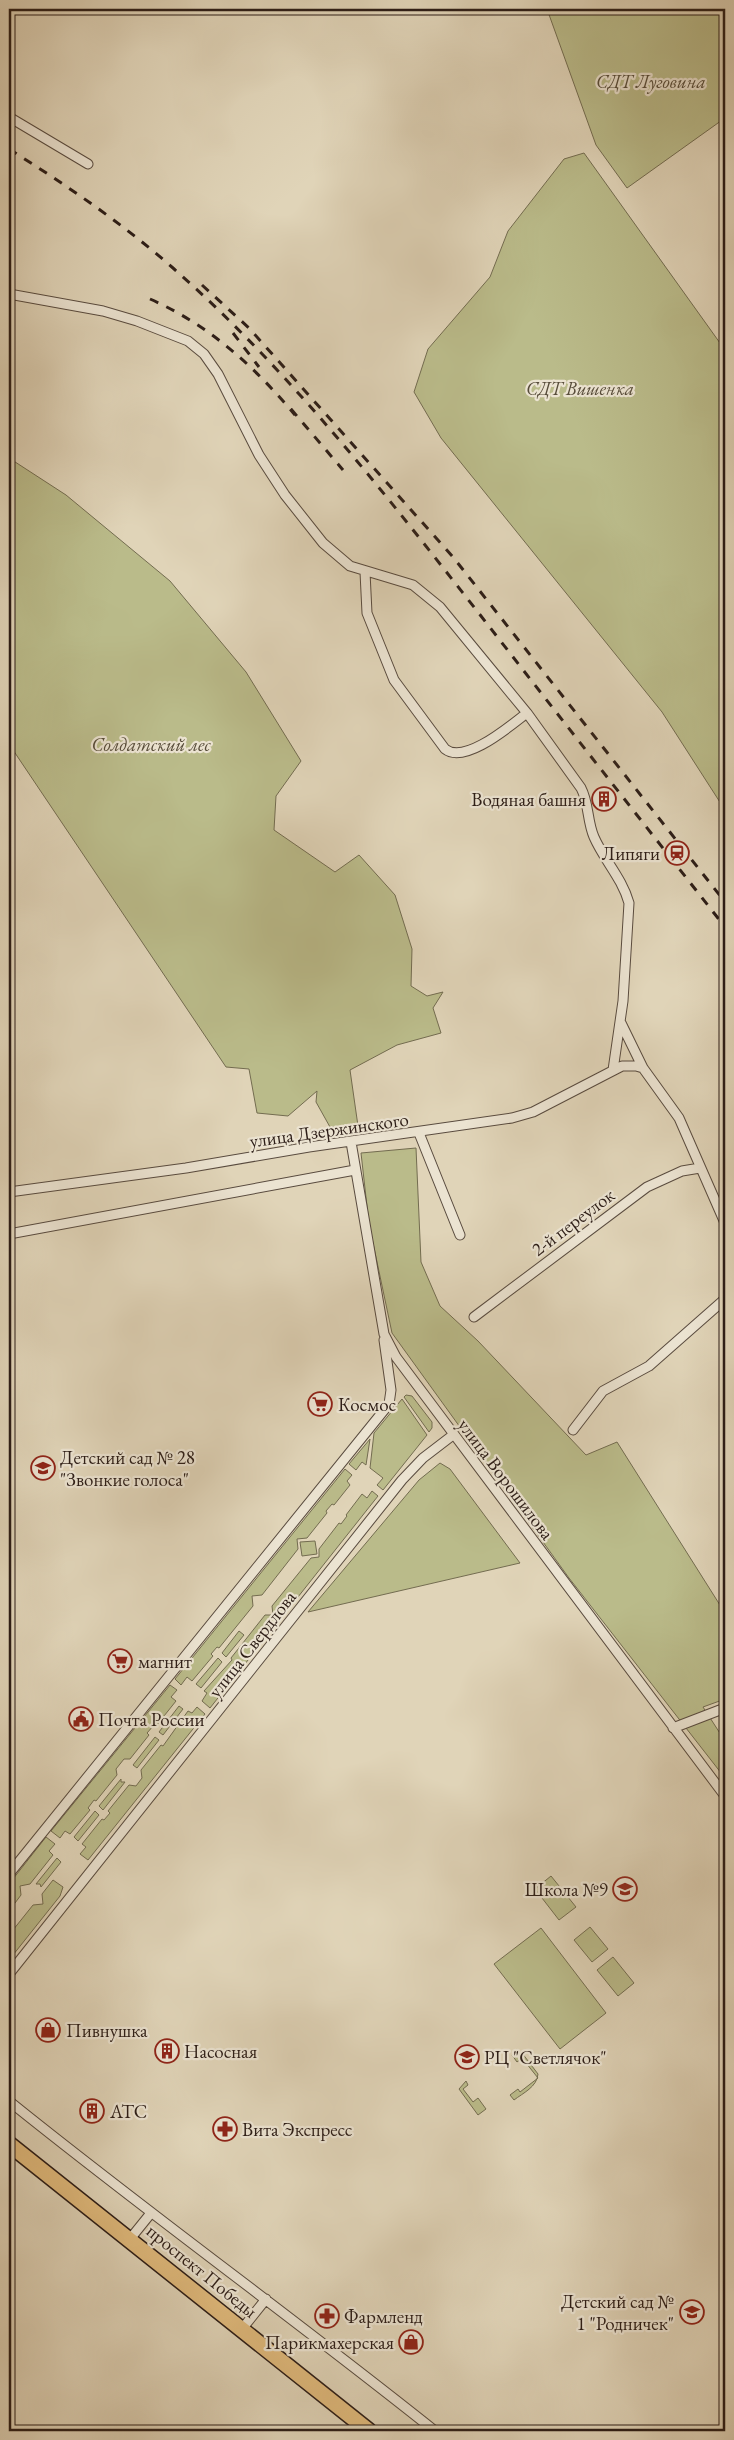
<svg xmlns="http://www.w3.org/2000/svg" width="734" height="2440" font-family="'EB Garamond',serif">
<rect width="100%" height="100%" fill="#e0d4b8"/>
<filter id="stains"><feTurbulence type="fractalNoise" baseFrequency=".004" numOctaves="4"/><feColorMatrix values="0 0 0 0 .2 0 0 0 0 .09 0 0 0 0 .02 0 0 0 .5 -.17"/></filter>
<radialGradient id="worn" r=".72"><stop offset=".6" stop-color="#630" stop-opacity="0"/><stop offset="1" stop-color="#630" stop-opacity=".3"/></radialGradient>
<path fill="#babb8a" stroke="#736c50" d="M547,9H725V118L627,188L596,145Z
M584,153L725,350V810L662,712L441,438L414,392L428,349L490,277L508,231L564,159Z
M9,458L66,495L170,581L246,672L301,761L276,796L274,830L335,872L359,855L395,895L412,949L411,986L427,996L443,992L433,1008L441,1033L397,1045L350,1070L358,1126L330,1127L316,1102L317,1091L288,1116L257,1113L249,1069L226,1067L9,744Z
M416,1148L421,1262L440,1306L478,1341L586,1455L617,1442L725,1613V1699L703,1707L725,1741V1778L569,1578L392,1333L369,1224L361,1153Z
M406,1395L412,1396L432,1422V1428L429,1432L404,1397Z
M402,1399L427,1435L383,1490L377,1485L383,1478L370,1468L374,1433Z
M370,1439L366,1465L362,1462L356,1470L349,1464Z
M440,1463L450,1469L520,1563L308,1612L419,1480Z
M345,1469L352,1475L347,1481L350,1485L334,1505L332,1504L326,1511L327,1513L307,1538L297,1539L298,1549L262,1595L252,1596L253,1606L219,1648L217,1647L211,1654L213,1656L192,1681L187,1677L181,1685L175,1679Z
M372,1491L378,1496L210,1708L202,1701L207,1693L204,1691L232,1660L231,1658L265,1615H273L272,1606L311,1558L319,1557V1549L339,1523L341,1524L347,1516L346,1515L362,1494L367,1498Z
M315,1541L317,1554L302,1556L300,1542Z
M239,1631L244,1635L226,1657L222,1653Z
M218,1658L222,1662L201,1688L196,1684Z
M170,1685L177,1690L171,1697L176,1701L156,1726L154,1725L147,1733L149,1735L130,1759H124L116,1769L117,1775L96,1801L94,1800L88,1808L90,1810L70,1834L65,1831L60,1838L51,1831Z
M179,1706L183,1709L163,1735L159,1732Z
M197,1707L205,1714L88,1860L80,1854L86,1847L82,1844L102,1819L104,1820L110,1813L108,1811L129,1785L136,1786L142,1778L141,1770L161,1745L163,1746L188,1711L192,1713Z
M155,1737L159,1740L137,1768L133,1765Z
M121,1779V1782H125L103,1810L99,1806Z
M95,1811L99,1815L78,1841L74,1837Z
M46,1837L55,1844L49,1851L53,1855L30,1884L20,1886L21,1895L9,1911V1884Z
M57,1858L61,1862L41,1887L40,1884H36Z
M551,1876L576,1907L559,1920L535,1889Z
M53,1880L63,1887L60,1896L9,1960V1935L33,1905L43,1904L42,1894Z
M590,1927L608,1949L592,1962L574,1940Z
M541,1928L606,2013L560,2049L494,1964Z
M613,1957L634,1983L618,1996L597,1970Z
M517,2052L522,2053L538,2074C537,2087 523,2093 514,2100L510,2095L518,2089L520,2092L538,2078L522,2058L517,2062L512,2055Z
M466,2081L468,2085L463,2089L473,2102L478,2098L486,2109L478,2115L459,2089Z"/>
<g fill="none" stroke-linecap="round" stroke-linejoin="round">
<g stroke="#594b3f" stroke-width="11">
<path id="street" d="M9,117L88,164
M9,294L103,311L137,321L188,341L204,354L218,374L259,455L285,495L323,543L350,566L413,585L440,607L527,713L581,788C589,803 587,821 594,837C604,860 622,878 629,903L623,1001L613,1070
M365,572L367,613L394,680L445,749C465,765 511,725 527,713
M621,1023L643,1068L679,1118L725,1223
M419,1133L460,1235
M351,1142L384,1334L396,1357L725,1796
M9,1192L186,1168L309,1147L512,1118L533,1112L622,1066H636L643,1068
M9,1234L355,1170
M474,1317L647,1187L682,1171L700,1168
M573,1430L603,1391L649,1366L725,1299
M673,1728L725,1708
M9,1874L389,1404L391,1390L384,1340
M9,1974L402,1480L423,1458L453,1435
M9,2101C149,2214 295,2319 435,2431
M130,2239L151,2213
M242,2329L266,2299"/>
</g>
<g stroke="#2c1d17" stroke-width="18">
<path id="primary" d="M9,2144L369,2431"/>
</g>
<use href="#street" stroke="#ebe3d1" stroke-width="9"/>
<use href="#primary" stroke="#e0ba7c" stroke-width="15"/>
<path stroke="#2c1d17" stroke-width="3" stroke-dasharray="9 9" stroke-linecap="butt" d="M9,149C66,185 122,223 173,268C290,371 385,494 481,616C562,720 644,824 725,927
M202,285L249,328L453,557L725,902
M150,299C209,325 254,366 295,415
M233,333L259,367
M291,409L343,470"/>
</g>
<defs>
<g id="building-ring" transform="scale(1.25)"><circle r="9.5" fill="#ebe3d1" stroke="#8f2418" stroke-width="1.5"/><path d="M-4-6H4V6H1V3H-1V6H-4ZM-2.5-4.3h1.7v1.8h-1.7ZM.8-4.3h1.7v1.8H.8ZM-2.5-1h1.7V.8h-1.7ZM.8-1h1.7V.8H.8Z" fill="#8f2418"/></g>
<g id="station-ring" transform="scale(1.25)"><circle r="9.5" fill="#ebe3d1" stroke="#8f2418" stroke-width="1.5"/><path d="M-3-6H3Q5-6 5-4V2Q5 4 3 4L4.5 6H3L1.5 4h-3L-3 6H-4.5L-3 4Q-5 4-5 2V-4Q-5-6-3-6ZM-3.5-4v3h7v-3ZM-3.5 1v1.5H-2V1ZM2 1v1.5H3.5V1Z" fill="#8f2418"/></g>
<g id="supermarket-ring" transform="scale(1.25)"><circle r="9.5" fill="#ebe3d1" stroke="#8f2418" stroke-width="1.5"/><path d="M-6-5.5h2.5l.6 2H6L4.5 2H-2.5L-4.4-4H-6ZM-1.5 3.2a1.3 1.3 0 1 0 .1 0ZM3 3.2a1.3 1.3 0 1 0 .1 0Z" fill="#8f2418"/></g>
<g id="school-ring" transform="scale(1.25)"><circle r="9.5" fill="#ebe3d1" stroke="#8f2418" stroke-width="1.5"/><path d="M0-5L7-2L0 1L-7-2ZM-4 1L0 2.5L4 1V4Q0 6-4 4Z" fill="#8f2418"/></g>
<g id="civic-ring" transform="scale(1.25)"><circle r="9.5" fill="#ebe3d1" stroke="#8f2418" stroke-width="1.5"/><path d="M-.6-6.5H3V-4.5H.6V-3L4-1V1h2V6H-6V1h2V-1L-.6-3ZM-1.2 2.5V6h2.4V2.5Z" fill="#8f2418"/></g>
<g id="shop-ring" transform="scale(1.25)"><circle r="9.5" fill="#ebe3d1" stroke="#8f2418" stroke-width="1.5"/><path d="M-5-2.5h2.3a2.7 3.5 0 0 1 5.4 0H5L5.5 6h-11ZM-1.5-2.5h3a1.5 2.3 0 0 0-3 0Z" fill="#8f2418"/></g>
<g id="pharmacy-ring" transform="scale(1.25)"><circle r="9.5" fill="#ebe3d1" stroke="#8f2418" stroke-width="1.5"/><path d="M-2-6h4v4h4v4h-4v4h-4v-4h-4v-4h4Z" fill="#8f2418"/></g>
</defs>
<g fill-rule="evenodd">
<use href="#building-ring" x="604" y="799"/>
<use href="#station-ring" x="677" y="853"/>
<use href="#supermarket-ring" x="320" y="1404"/>
<use href="#school-ring" x="43" y="1468"/>
<use href="#supermarket-ring" x="120" y="1661"/>
<use href="#civic-ring" x="81" y="1719"/>
<use href="#school-ring" x="625" y="1889"/>
<use href="#shop-ring" x="48" y="2030"/>
<use href="#building-ring" x="167" y="2051"/>
<use href="#school-ring" x="467" y="2057"/>
<use href="#building-ring" x="92" y="2111"/>
<use href="#pharmacy-ring" x="225" y="2129"/>
<use href="#school-ring" x="692" y="2312"/>
<use href="#pharmacy-ring" x="327" y="2316"/>
<use href="#shop-ring" x="411" y="2342"/>
</g>
<g text-anchor="middle" dominant-baseline="central" stroke-width="4.5" stroke-linejoin="round" paint-order="stroke">
<g font-size="19" font-style="italic" fill="#574c3a" stroke="#ebe3d1">
<text x="651" y="81">СДТ Луговина</text>
<text x="580" y="388">СДТ Вишенка</text>
<text x="151" y="744">Солдатский лес</text>
</g>
<g font-size="19" fill="#2c1d17" stroke="#ebe3d1" text-anchor="start">
<text x="586" y="799" text-anchor="end">Водяная башня</text>
<text x="660" y="853" text-anchor="end">Липяги</text>
<text x="338" y="1404">Космос</text>
<text x="60" y="1457">Детский сад № 28<tspan x="60" dy="22">"Звонкие голоса"</tspan></text>
<text x="138" y="1661">магнит</text>
<text x="98" y="1719">Почта России</text>
<text x="608" y="1889" text-anchor="end">Школа №9</text>
<text x="66" y="2030">Пивнушка</text>
<text x="184" y="2051">Насосная</text>
<text x="484" y="2057">РЦ "Светлячок"</text>
<text x="110" y="2111">АТС</text>
<text x="242" y="2129">Вита Экспресс</text>
<text x="674" y="2301" text-anchor="end">Детский сад №<tspan x="674" dy="22">1 "Родничек"</tspan></text>
<text x="344" y="2316">Фармленд</text>
<text x="394" y="2342" text-anchor="end">Парикмахерская</text>
</g>
<g font-size="19" fill="#2c1d17" stroke="#ebe3d1">
<text transform="translate(329 1130) rotate(-8)">улица Дзержинского</text>
<text transform="translate(573 1222) rotate(-37)">2-й переулок</text>
<text transform="translate(506 1479) rotate(53)">улица Ворошилова</text>
<text transform="translate(252 1644) rotate(-52)">улица Свердлова</text>
<text transform="translate(202 2271) rotate(39)">проспект Победы</text>
</g>
</g>
<rect width="734" height="2440" fill="none" stroke="#e0d4b8" stroke-width="30"/>
<rect x="10" y="10" width="714" height="2420" fill="none" stroke="#2c1d17" stroke-width="2.5"/>
<rect x="15" y="15" width="704" height="2410" fill="none" stroke="#2c1d17"/>
<rect width="100%" height="100%" filter="url(#stains)"/>
<rect width="100%" height="100%" fill="url(#worn)"/>
</svg>
